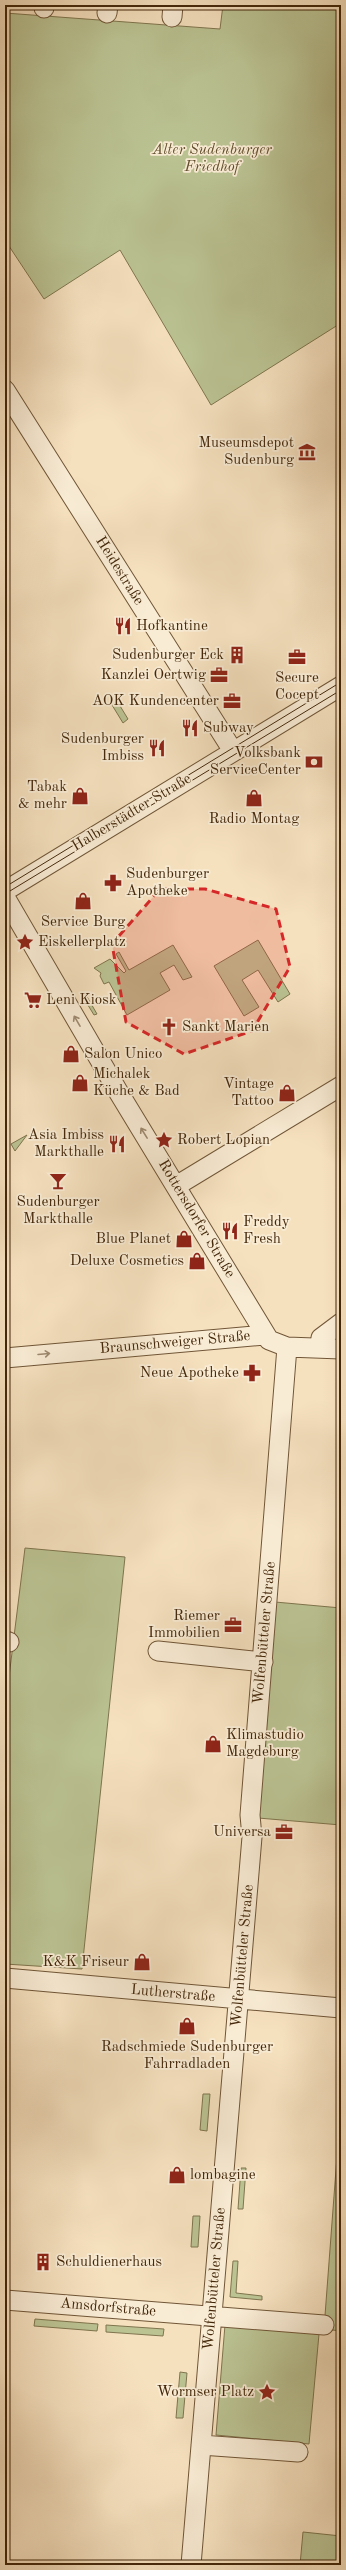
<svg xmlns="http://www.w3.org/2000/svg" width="346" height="2570" font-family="'Old Standard TT',serif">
<rect width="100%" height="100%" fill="#f6e1bf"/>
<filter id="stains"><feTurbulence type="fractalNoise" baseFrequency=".005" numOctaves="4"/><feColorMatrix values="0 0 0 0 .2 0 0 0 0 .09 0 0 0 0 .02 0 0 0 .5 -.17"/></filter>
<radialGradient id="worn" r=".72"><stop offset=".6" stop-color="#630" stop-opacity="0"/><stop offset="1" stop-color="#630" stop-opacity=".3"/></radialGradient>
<path fill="#bbc393" stroke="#7f754e" d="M223,5H341V323L211,405L120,250L44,299L5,240V13L220,29Z
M117,701L128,719L123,723L112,705Z
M258,940L290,994L278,1002L258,970L242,980L259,1007L244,1016L214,966Z
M173,945L192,977L183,980L174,965L160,973L170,990L127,1015L109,982L104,984L100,976L101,973L94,968L110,959L124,973L126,971L116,954L119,952L129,970Z
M86,995L97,1014L94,1015L83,997Z
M27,1135L15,1151L11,1144Z
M25,1548L125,1557L82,1969L5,1964V1709Z
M275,1602L341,1608V1825L258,1818Z
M203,2094H210L207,2131L200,2130Z
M341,2103V2331L324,2329Z
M241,2168H246L243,2209H238Z
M193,2216H200L198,2247H191Z
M233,2261H238L236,2293L262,2296V2300L230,2297Z
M35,2319L98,2324L97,2331L34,2326Z
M106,2325L164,2329L163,2336L106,2332Z
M225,2325L319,2334L309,2444L216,2435Z
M180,2372L187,2373L183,2418H176Z
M303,2532L341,2536V2565H300Z"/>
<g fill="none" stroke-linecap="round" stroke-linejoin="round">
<g stroke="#705637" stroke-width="21">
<path id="minor" d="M44,8V5
M107,13L108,5
M172,17L173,5
M5,390L233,751
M5,891L341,686
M5,897L119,1093L269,1340L287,1347L341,1349
M176,1186L341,1086
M320,1348L321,1338L341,1323
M5,1358L265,1335
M5,1641L9,1642
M158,1651L263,1662
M5,1978L341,2008
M5,2300L324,2325
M201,2445L298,2452
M191,2565L252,1837L250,1815L287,1347"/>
</g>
<use href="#minor" stroke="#f9ecd5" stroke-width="19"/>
<path stroke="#43270a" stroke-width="1" d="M5,887L341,682
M5,894L341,690"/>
</g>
<defs><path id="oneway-shaft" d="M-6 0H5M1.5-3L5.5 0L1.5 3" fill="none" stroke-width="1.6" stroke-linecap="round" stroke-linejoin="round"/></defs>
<g stroke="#9e8a70">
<use href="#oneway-shaft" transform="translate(77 1021) rotate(-120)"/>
<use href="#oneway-shaft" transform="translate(144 1133) rotate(-122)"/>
<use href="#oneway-shaft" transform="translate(44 1354) rotate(-5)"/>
</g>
<path fill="#d62828" fill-opacity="0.2" stroke="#d62828" stroke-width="3" stroke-dasharray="8 5" stroke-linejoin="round" d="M160,889H205L276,909L290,967L252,1031L184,1054L126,1022L112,944Z"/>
<defs>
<g id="museum-bare" transform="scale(1.38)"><path d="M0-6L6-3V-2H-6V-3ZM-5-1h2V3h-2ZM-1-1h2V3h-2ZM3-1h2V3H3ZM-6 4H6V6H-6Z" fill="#8f2418" stroke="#f9ecd5" stroke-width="2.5" paint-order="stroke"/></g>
<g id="restaurant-bare" transform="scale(1.38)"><path d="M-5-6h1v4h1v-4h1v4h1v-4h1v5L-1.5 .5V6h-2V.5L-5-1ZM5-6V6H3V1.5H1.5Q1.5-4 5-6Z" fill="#8f2418" stroke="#f9ecd5" stroke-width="2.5" paint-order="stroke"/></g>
<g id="building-bare" transform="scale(1.38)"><path d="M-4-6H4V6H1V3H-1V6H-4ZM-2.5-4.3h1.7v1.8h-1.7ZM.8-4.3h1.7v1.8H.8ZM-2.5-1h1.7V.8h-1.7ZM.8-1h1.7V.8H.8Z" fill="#8f2418" stroke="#f9ecd5" stroke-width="2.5" paint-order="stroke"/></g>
<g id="office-bare" transform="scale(1.38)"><path d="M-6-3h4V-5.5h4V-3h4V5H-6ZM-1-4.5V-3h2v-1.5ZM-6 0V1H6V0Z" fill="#8f2418" stroke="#f9ecd5" stroke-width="2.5" paint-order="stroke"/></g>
<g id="bank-bare" transform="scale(1.38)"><path d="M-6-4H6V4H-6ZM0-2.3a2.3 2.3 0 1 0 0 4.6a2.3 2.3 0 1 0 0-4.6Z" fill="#8f2418" stroke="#f9ecd5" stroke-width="2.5" paint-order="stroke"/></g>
<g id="shop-bare" transform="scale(1.38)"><path d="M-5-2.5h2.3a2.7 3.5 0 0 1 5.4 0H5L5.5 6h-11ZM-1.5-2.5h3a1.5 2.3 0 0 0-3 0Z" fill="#8f2418" stroke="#f9ecd5" stroke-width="2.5" paint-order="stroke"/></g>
<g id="pharmacy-bare" transform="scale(1.38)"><path d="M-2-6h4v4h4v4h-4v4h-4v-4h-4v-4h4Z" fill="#8f2418" stroke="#f9ecd5" stroke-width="2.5" paint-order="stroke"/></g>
<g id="sight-bare" transform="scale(1.38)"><path d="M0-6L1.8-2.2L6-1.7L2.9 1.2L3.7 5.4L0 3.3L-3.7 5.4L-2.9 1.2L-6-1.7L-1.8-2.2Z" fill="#8f2418" stroke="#f9ecd5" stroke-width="2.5" paint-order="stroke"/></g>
<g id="supermarket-bare" transform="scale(1.38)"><path d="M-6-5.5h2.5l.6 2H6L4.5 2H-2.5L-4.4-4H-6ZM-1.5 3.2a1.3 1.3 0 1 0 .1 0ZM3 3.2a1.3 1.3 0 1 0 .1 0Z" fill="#8f2418" stroke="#f9ecd5" stroke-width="2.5" paint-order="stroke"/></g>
<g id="church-bare" transform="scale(1.38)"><path d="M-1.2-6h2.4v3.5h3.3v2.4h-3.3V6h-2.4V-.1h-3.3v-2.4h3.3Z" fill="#8f2418" stroke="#f9ecd5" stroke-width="2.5" paint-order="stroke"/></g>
<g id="bar-bare" transform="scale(1.38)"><path d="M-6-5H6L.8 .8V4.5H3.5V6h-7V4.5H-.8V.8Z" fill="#8f2418" stroke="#f9ecd5" stroke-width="2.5" paint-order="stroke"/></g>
</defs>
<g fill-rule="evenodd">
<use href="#museum-bare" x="307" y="452"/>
<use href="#restaurant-bare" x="123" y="626"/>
<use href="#building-bare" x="237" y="655"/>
<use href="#office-bare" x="297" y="657"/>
<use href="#office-bare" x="219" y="675"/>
<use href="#office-bare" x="232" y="701"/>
<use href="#restaurant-bare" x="190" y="728"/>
<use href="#restaurant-bare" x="157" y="748"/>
<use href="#bank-bare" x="314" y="762"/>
<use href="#shop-bare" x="80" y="796"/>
<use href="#shop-bare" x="254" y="798"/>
<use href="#pharmacy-bare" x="113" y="883"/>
<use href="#shop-bare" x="83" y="901"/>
<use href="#sight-bare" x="25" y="942"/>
<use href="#supermarket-bare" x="33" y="1000"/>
<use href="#church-bare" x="169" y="1027"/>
<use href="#shop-bare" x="71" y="1054"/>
<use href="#shop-bare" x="80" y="1083"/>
<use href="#shop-bare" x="287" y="1093"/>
<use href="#sight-bare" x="164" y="1140"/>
<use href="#restaurant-bare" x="117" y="1144"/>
<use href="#bar-bare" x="58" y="1181"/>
<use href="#restaurant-bare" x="230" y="1231"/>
<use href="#shop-bare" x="184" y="1239"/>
<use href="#shop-bare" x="197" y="1261"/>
<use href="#pharmacy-bare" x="252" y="1373"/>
<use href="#office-bare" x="233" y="1625"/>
<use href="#shop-bare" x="213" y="1744"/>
<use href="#office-bare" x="284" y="1832"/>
<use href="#shop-bare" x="142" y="1962"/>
<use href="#shop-bare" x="187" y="2026"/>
<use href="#shop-bare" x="177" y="2175"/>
<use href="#building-bare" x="43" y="2262"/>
<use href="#sight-bare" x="267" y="2392"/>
</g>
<g text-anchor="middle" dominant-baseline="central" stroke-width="3.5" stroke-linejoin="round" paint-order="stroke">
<g font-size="15" font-style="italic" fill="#614e2c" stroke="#f9ecd5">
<text x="212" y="150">Alter Sudenburger<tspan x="212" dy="17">Friedhof</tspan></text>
</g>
<g font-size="15" fill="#43270a" stroke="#f9ecd5" text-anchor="end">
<text x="294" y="443">Museumsdepot<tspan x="294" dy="17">Sudenburg</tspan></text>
<text x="136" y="626" text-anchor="start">Hofkantine</text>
<text x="224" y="655">Sudenburger Eck</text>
<text x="206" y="675">Kanzlei Oertwig</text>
<text x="297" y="678" text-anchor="middle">Secure<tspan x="297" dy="17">Cocept</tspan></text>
<text x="219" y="701">AOK Kundencenter</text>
<text x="203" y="728" text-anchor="start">Subway</text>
<text x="144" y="739">Sudenburger<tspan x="144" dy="17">Imbiss</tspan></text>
<text x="301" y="753">Volksbank<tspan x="301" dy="17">ServiceCenter</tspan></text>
<text x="67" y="787">Tabak<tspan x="67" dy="17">&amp; mehr</tspan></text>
<text x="254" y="819" text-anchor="middle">Radio Montag</text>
<text x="126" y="874" text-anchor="start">Sudenburger<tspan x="126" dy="17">Apotheke</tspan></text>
<text x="83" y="922" text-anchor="middle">Service Burg</text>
<text x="38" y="942" text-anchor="start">Eiskellerplatz</text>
<text x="46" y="1000" text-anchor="start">Leni Kiosk</text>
<text x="182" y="1027" text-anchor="start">Sankt Marien</text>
<text x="84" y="1054" text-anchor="start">Salon Unico</text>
<text x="93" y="1074" text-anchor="start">Michalek<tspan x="93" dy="17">Küche &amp; Bad</tspan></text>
<text x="274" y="1084">Vintage<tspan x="274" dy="17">Tattoo</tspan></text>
<text x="104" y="1135">Asia Imbiss<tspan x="104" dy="17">Markthalle</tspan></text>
<text x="177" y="1140" text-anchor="start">Robert Lopian</text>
<text x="58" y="1202" text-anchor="middle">Sudenburger<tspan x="58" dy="17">Markthalle</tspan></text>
<text x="243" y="1222" text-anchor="start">Freddy<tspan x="243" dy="17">Fresh</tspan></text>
<text x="171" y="1239">Blue Planet</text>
<text x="184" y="1261">Deluxe Cosmetics</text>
<text x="239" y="1373">Neue Apotheke</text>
<text x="220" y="1616">Riemer<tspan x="220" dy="17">Immobilien</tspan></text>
<text x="226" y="1735" text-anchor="start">Klimastudio<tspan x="226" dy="17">Magdeburg</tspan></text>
<text x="271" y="1832">Universa</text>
<text x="129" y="1962">K&amp;K Friseur</text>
<text x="187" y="2047" text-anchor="middle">Radschmiede Sudenburger<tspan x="187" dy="17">Fahrradladen</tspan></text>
<text x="190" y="2175" text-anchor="start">lombagine</text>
<text x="56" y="2262" text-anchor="start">Schuldienerhaus</text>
<text x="254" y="2392">Wormser Platz</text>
</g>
<g font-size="15" fill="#43270a" stroke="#f9ecd5">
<text transform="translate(119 571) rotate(58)">Heidestraße</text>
<text transform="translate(132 813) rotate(-31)">Halberstädter Straße</text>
<text transform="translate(196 1219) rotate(59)">Rottersdorfer Straße</text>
<text transform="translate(175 1343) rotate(-5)">Braunschweiger Straße</text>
<text transform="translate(265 1633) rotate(-85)">Wolfenbütteler Straße</text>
<text transform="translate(243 1956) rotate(-85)">Wolfenbütteler Straße</text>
<text transform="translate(173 1994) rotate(5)">Lutherstraße</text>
<text transform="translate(215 2279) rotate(-85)">Wolfenbütteler Straße</text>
<text transform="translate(108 2308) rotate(5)">Amsdorfstraße</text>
</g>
</g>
<rect width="346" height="2570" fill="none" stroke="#f6e1bf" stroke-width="20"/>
<rect x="6" y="6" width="334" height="2558" fill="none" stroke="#43270a" stroke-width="2"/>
<rect x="10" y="10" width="326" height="2550" fill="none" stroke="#43270a"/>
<rect width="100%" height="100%" filter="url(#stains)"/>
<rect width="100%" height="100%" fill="url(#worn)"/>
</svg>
